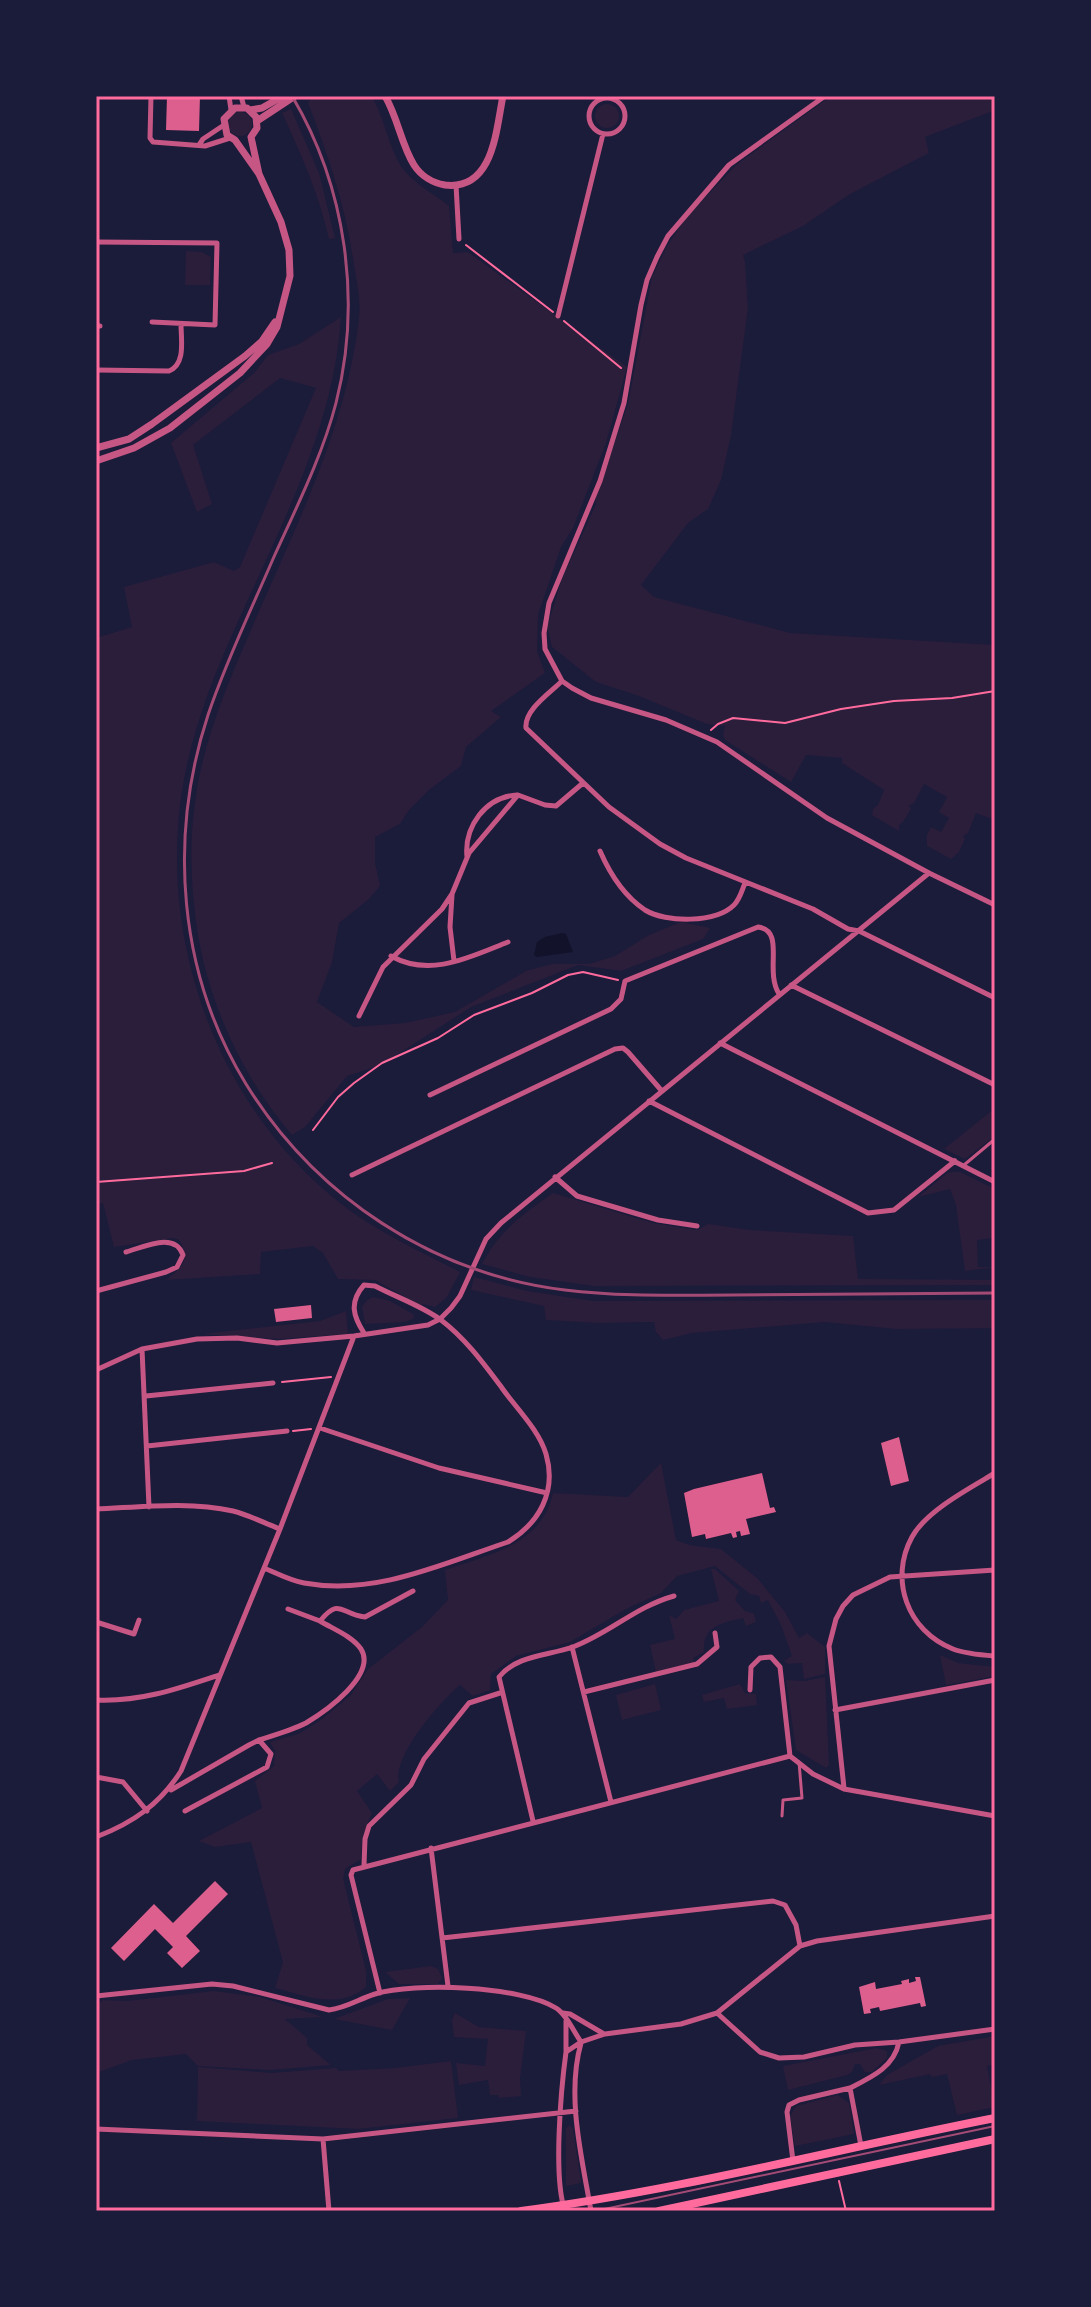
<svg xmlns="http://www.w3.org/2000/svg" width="1091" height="2307" font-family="'Roboto Condensed',sans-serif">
<rect width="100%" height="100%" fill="#1b1b3a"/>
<path fill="#2a1e3b" d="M312,96L372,97C385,119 389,149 403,169C415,184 434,194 449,206L453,253L468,252L627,367L606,443L573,528L561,547L538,615L537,651L545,673L491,711L501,717L466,747L461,766L429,790L409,810L400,824L375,837V863L380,886L369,899L339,923L332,962L317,1002L354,1027L405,1023L455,1012L526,971L552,964H589L615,956L649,935L681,922L710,928L703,939L621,971L578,965L471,1007L381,1065L347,1076L305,1127L292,1135C242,1076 209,1005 197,929C191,887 189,845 195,803C203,740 228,683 253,625C296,526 346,428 359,319C361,301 357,283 354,265C346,208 329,157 308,103Z
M831,96H995V110L925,137L929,153L850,194L803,226L743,255L745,262L748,308L731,435L721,480L708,509L688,523L641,585L654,597L790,633L995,645V820L976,813L968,833L963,836L965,839L959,852L951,859L927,846V835L931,827L941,832L949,818L939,812L947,797L924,784L914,803L909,806L911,809L903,822L899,825V831L872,815L873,809L878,805L884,790L842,763V758L806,755L791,782L725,740L723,734L725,726L707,724L639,696L596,682L552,647L547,627L562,579L596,504L595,497L628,404L652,277L666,248L686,218L736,165Z
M595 116a12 12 0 1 1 24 0a12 12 0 1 1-24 0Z
M291,109L319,173L335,238L329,239C319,194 301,154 282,113Z
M228 124a12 12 0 1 1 24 0a12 12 0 1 1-24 0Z
M186,251L202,252L211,257L210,285H185Z
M341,317C333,445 262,558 215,675C196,724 181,775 178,828C168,968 228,1115 340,1203C377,1232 418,1250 460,1272L447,1297L435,1307L423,1304L421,1306L375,1280L338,1279L323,1253L313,1246L261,1252L260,1274L166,1280C181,1268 192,1259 179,1240L173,1238L114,1247L103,1203L96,1204V638L132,627L124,587L214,562L234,571L240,567L316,388L280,378L193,445L212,504L197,512L171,443L255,372L268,355L299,344Z
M995,1108V1136L965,1159L944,1149Z
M953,1172H960L995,1189V1258L993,1238L977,1240L978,1267H995L965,1271L956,1205L950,1189L918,1197L947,1173Z
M553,1193L653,1223L697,1230L708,1224L750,1230L853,1236L858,1279L995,1280V1285L594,1286L530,1277L482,1264C499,1231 523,1214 553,1193Z
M474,1277L527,1291L593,1301L995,1300V1328L896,1329L825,1322L692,1333L663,1340L656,1332L654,1322L599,1323L546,1320L544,1306L471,1290Z
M373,1297L390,1301L413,1314L414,1318L406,1322L365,1324L362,1307L367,1300Z
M346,1311L348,1334L279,1339L202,1334L320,1321Z
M661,1463L676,1540L689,1545L721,1549L758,1579L785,1612L799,1638L807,1633L825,1647V1674L804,1679L802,1663L788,1664L784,1661L792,1656L781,1625L768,1600L761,1603L759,1596L750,1594L715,1566L677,1576L661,1593L626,1609L570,1642L516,1656L491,1674L490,1690L473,1696L460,1685C440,1702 393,1755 399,1782L390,1791L377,1774L357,1791L372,1813L363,1835L361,1859L345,1869L343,1878L366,1971V1987C339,2010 306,1996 275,1988L283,1962L251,1842L215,1847L199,1841L262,1808L255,1781L274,1766L275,1751L270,1742L298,1734L321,1720L351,1695L368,1669L422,1627L448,1600L445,1570C489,1554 541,1546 553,1493L628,1497Z
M711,1569H715L739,1591L735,1600L745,1611L754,1614L756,1622L746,1626L743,1618C722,1623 702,1626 704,1652L693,1658L694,1662L656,1672L650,1645L675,1639L669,1615L676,1619L684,1610L719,1601Z
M940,1655L958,1663L995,1667V1676L946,1685Z
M825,1677L829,1765L826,1768L796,1750L786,1680L805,1681Z
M655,1684L661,1710L622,1720L616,1695Z
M740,1684L745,1693L756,1694L757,1705L727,1709L724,1698L704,1702L702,1695Z
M431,1966L438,1969L442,1978L438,1984H399L385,1972Z
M214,1991L260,1997L323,2017L285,2019L307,2038V2045L331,2065L270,2070L198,2066L186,2054L132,2060L96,2073V2005L103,2000L127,2001Z
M410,1998L392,2030L334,2019L388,1999Z
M455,2013L479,2027L526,2031L520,2078L521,2096L499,2098L498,2095H490L488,2080L459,2085L456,2063L485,2066L488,2039L454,2037L452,2020Z
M995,2036V2064L987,2066L995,2107L957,2115L947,2074L932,2077L930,2074L879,2085L887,2075L938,2046Z
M877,2048L887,2051V2058L872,2072H865L860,2064H855L852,2072L847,2075L788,2090L783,2066Z
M451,2061L458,2118L358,2129L197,2121L198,2067L271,2073L336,2068L339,2071L395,2068Z
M838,2095L849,2103L854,2134L795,2146L790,2116L796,2106Z
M570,2125L573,2129L581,2183L566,2186V2128Z"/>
<path fill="#12122b" d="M562,933L566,934L573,952L537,957L534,955L537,942L545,937Z"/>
<path fill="#dd5f8e" d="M167,96H200L199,131L166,130Z
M311,1305L312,1318L276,1322L274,1309Z
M899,1437L909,1481L891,1486L881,1443Z
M762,1473L770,1508L774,1507L776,1512L746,1519L750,1534L741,1536L740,1531L736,1532L737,1537L733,1538L731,1533L706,1539L705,1534L692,1537L684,1493L694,1489Z
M215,1881L228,1894L186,1936L200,1951L182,1968L167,1953L173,1947L155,1929L124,1961L111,1948L154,1904L173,1923Z
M915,1977H920L926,2006L921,2007L920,2003L880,2011L879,2007L870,2009L871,2013L864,2014L859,1987L875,1982L876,1989L902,1984L901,1981L909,1979V1983L916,1981Z"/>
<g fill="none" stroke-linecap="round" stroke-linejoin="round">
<path stroke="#ff6b9d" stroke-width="2" d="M466,245L553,312
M564,321L621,368
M711,730L718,724L733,718L785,723L841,709L894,701L952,698L995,691
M313,1130L338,1097L354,1083L382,1063L438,1038L474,1015L532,993L568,975L583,972L618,980
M96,1182L244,1171L272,1163
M282,1382L331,1377
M293,1431L311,1429
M839,2181L846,2211"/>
<path stroke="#c65784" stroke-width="3" d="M964,1165L995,1139
M782,1816L783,1800L802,1798L799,1762"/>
<path stroke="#c65784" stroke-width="5" d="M151,96L150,138L153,142L205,146L230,138
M229,96L231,110
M241,96L244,107
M825,96L729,165L668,236L657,257L647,280L641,305L624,403L600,481L549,603L544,633L545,649L562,681L572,688L591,698L666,720L717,742L827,818L929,873L995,905
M589 116a18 18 0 1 1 36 0a18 18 0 1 1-36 0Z
M199,145L203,139L224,125
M456,185L459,239
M96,242L217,243L215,325L152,322
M558,316L603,134
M96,326H100
M96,370L169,371C186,364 181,340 181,324
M562,681C550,693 524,710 526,728L609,807L660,844L686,858L813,909L848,929L859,931L995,998
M600,851C610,874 624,896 645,910C666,923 716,923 734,905C740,899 742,890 745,883
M467,857C464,827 485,797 517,795
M452,895L450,927L454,961
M391,956C430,978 470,957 508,942
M791,985L995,1085
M359,1016L383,967L442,909L452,894L469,853L518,795L545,805L556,806L583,783
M720,1043L995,1182
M430,1095L611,1009L621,999L625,981L758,927C786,931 764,970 779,994
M649,1101L868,1213L894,1210L955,1161
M352,1175L615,1049L623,1048L628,1052L661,1090
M555,1177L577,1196L658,1220L697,1226
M96,1291L166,1272L177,1267L183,1255C175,1231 144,1247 126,1252
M142,1349L149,1507
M96,1370L142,1349L197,1339L237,1338L277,1343L354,1336L428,1325L440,1319L451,1308L460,1296L486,1239L501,1223L929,873
M146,1396L273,1383
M320,1428L439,1468L547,1493
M147,1446L287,1431
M995,1473C970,1488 926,1511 912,1537C889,1579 907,1631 953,1649C966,1654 981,1655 995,1656
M96,1509C141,1507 189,1501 233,1511C249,1515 264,1523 280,1529
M264,1568C276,1573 291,1581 304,1583C375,1596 442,1564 508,1542C539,1523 557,1492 546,1454C539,1430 516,1408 502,1388C484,1364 465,1338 441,1320C422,1306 396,1297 375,1286L364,1285C349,1302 353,1316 364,1333
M288,1609L320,1621C340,1597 340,1614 365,1617L413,1591
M96,1622L134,1634L139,1620
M572,1647L611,1802
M750,1690L751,1667L760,1658L771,1657L780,1667L790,1756L813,1774L844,1789L995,1816
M584,1692L697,1664L717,1647L715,1633
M96,1700C140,1702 177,1689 219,1675
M835,1710L995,1680
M259,1740C275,1735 292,1730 306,1723C326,1711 377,1675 361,1649C352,1636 333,1629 320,1621
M96,1777L123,1782L147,1811
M844,1788L829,1646L836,1619L843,1606L853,1595L890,1577L995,1570
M171,1790L249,1745L259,1740L271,1754L267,1767L185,1811
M533,1821L499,1677C517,1655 547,1656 573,1647C610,1633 635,1607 674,1596
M96,1837C133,1823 160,1804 181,1771L280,1529L354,1336
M431,1848L448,1986
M364,1865L365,1839L369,1826L411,1785L424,1759L469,1703L500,1693
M442,1938L773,1901L785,1905L796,1925L800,1946
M380,1993L351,1875L353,1870L790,1756
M96,1996L212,1984L233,1986L329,2010C346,2008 359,1999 375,1994C415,1982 521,1986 556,2008C566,2014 574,2032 581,2042
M563,2013L570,2014L604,2034
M717,2013L760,2052L779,2058L804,2057L855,2045L899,2042L995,2029
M566,2021V2051
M581,2043C566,2096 582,2158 591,2211
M850,2088C872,2077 894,2067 899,2042
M96,2129L323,2139L576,2111
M323,2139L329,2211
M793,2161L787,2112L789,2105L799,2100L850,2088L861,2146
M565,2211C553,2178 561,2089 566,2052L581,2042L605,2034L681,2024L717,2013L800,1946L817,1941L995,1916"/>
<path stroke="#c65784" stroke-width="7" d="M385,96C398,118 401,144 414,165C421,176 433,183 445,185C494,191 496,129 503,96
M250,110L262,108L283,96
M257,121L295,96
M96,448L129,439L152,424L245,356L262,341L275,322
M96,461L134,448L170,428L240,373L267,344L277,327L290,276L289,250L281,222L259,174L251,137L257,128L256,117L247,108H235L224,119L227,135L235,140L259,174"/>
<path stroke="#ff6b9d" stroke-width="8" d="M521,2211C681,2190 837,2149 995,2118
M659,2211L995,2139"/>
<path stroke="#a44b75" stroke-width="2" d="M595,2211L995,2126"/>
<path stroke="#a44b75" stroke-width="3" d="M292,96C346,187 362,301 336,403C322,457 296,508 273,559C251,610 226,661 208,715C168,837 178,973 246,1084C316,1197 433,1274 565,1290C621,1297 677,1295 733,1295C820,1295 908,1293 995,1293"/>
</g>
<rect width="1091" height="2307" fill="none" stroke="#1b1b3a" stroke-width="196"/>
<rect x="98" y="98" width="895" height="2111" fill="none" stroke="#ff6b9d" stroke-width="3"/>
</svg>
